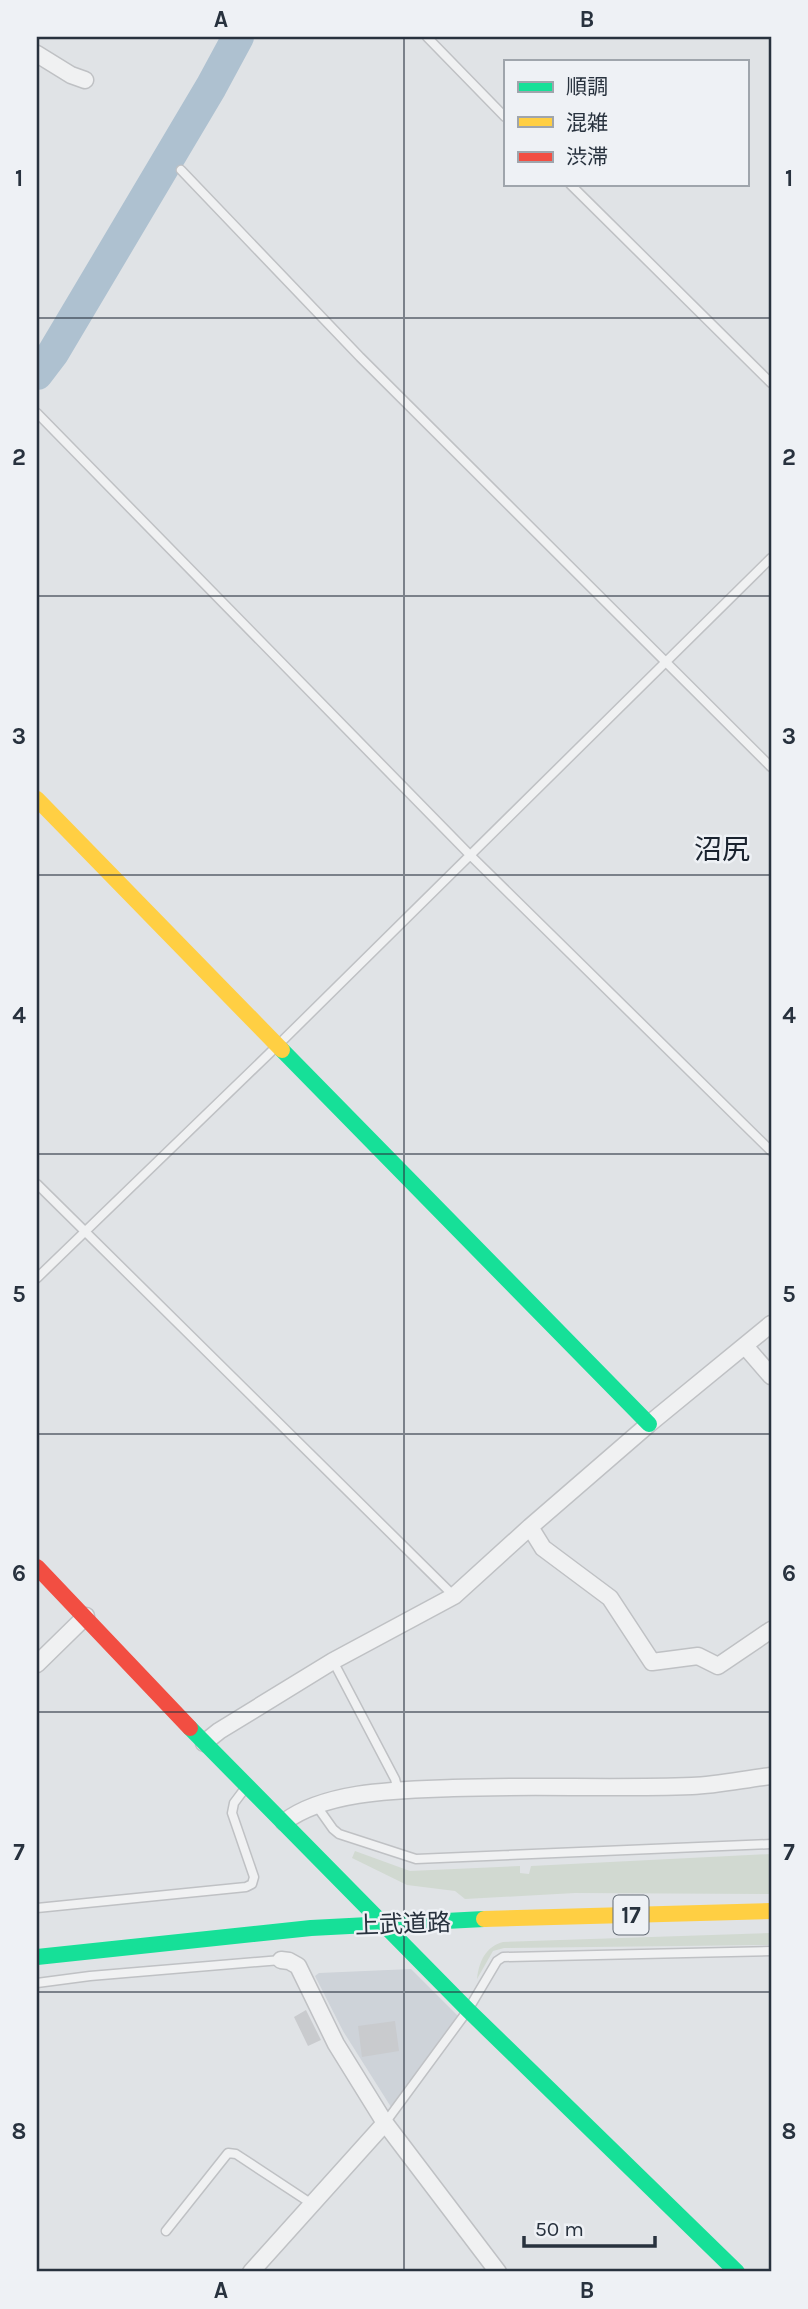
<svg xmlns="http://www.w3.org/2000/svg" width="808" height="2309" font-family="Karla,'Noto Sans JP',sans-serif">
<rect width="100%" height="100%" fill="#e0e3e6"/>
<path fill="#ced3d9" d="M411,1969L458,2016L391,2107L343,2031L315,1976L319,1973Z"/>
<path fill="#d1d9d1" d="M355,1851L410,1871L520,1866V1873L529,1874L531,1866L771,1854V1894L575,1893L465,1899L455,1891L407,1885L352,1858Z
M771,1933V1945L504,1948L493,1951L477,1979C479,1962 485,1947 503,1942Z"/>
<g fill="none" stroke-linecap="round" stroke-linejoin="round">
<path stroke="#aec1d0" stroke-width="32" d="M37,374L53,353L211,87L238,37"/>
</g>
<path fill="#c9cbce" d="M306,2010L321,2040L308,2046L294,2017Z
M395,2021L399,2051L362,2057L358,2026Z"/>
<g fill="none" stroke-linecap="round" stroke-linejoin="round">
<g stroke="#bfc1c4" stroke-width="11">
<path id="lane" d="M427,37L505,117
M181,170L360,357L771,767
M570,184L771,383
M37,413L470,855L771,1151
M37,1184L454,1596
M37,1278L277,1046L771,558
M333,1661L395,1779L398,1790
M316,1805L333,1829L339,1834L416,1859L771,1844
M37,1908L246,1887L252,1884L254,1877L232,1813L234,1803L246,1787
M37,1983L90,1976L281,1960
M385,2123L468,2010L497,1961L503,1957L771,1951
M166,2231L228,2153L236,2154L312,2204"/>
</g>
<g stroke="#bfc1c4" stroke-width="19">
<path id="street" d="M37,54L71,75L85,80
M745,1346L771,1376
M530,1527L543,1548L610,1598L652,1662L698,1656L718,1666L771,1630
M37,1664L86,1616
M204,1743L219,1731L333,1661L454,1596L530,1527L649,1424L771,1324
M284,1822C327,1790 400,1790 453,1788C533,1785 612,1789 692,1786C718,1785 745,1779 771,1776
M281,1960L289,1961L298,1966L336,2044L385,2123L498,2272
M251,2272L385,2123"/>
</g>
<use href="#lane" stroke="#f0f1f2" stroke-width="8"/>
<use href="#street" stroke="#f0f1f2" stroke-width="16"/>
<path stroke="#16e098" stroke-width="16" d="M282,1050L649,1424
M190,1728L468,2010L737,2272
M37,1957L311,1928L484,1919"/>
<path stroke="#ffcf43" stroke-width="16" d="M37,799L282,1050
M484,1919L771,1911"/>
<path stroke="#f24e42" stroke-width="16" d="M37,1567L190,1728"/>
</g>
<path fill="none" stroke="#28323e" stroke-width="2" stroke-opacity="0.55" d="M404,37V2272M37,318H771M37,596H771M37,875H771M37,1154H771M37,1434H771M37,1712H771M37,1992H771"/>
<g text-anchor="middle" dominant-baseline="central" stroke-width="5" stroke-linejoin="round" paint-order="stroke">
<rect fill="#eef1f5" stroke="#636b75" stroke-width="2" x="613.5" y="1895.5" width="35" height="39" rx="5"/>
<g font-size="23" font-weight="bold" fill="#28323e">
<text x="631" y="1915">17</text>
</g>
<g font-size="24" fill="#28323e" stroke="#eef1f5">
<text transform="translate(403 1924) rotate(-2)">上武道路</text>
</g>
<g font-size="28" fill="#1a232f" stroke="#eef1f5">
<text x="722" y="849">沼尻</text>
</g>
</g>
<rect width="808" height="2309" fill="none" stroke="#eef1f5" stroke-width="77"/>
<rect x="504" y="60" width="245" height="126" fill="#eef1f5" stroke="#9fa5ac" stroke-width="2"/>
<rect x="518" y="82" width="35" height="10" fill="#16e098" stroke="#9fa5ac" stroke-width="2"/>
<text x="566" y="94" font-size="21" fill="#28323e">順調</text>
<rect x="518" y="117" width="35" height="10" fill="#ffcf43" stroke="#9fa5ac" stroke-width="2"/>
<text x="566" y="130" font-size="21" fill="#28323e">混雑</text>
<rect x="518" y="152" width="35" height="10" fill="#f24e42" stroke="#9fa5ac" stroke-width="2"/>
<text x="566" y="164" font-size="21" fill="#28323e">渋滞</text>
<path d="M524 2236v10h131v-10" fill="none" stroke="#28323e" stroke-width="3.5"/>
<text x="535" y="2236" font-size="21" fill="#28323e" stroke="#eef1f5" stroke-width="5" paint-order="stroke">50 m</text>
<rect x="38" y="38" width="732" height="2232" fill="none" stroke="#28323e" stroke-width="2.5"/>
<g font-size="23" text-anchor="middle" font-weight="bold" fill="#28323e">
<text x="221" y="27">A</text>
<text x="587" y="27">B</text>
<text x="19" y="186">1</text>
<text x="789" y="186">1</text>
<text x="19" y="465">2</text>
<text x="789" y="465">2</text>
<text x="19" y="744">3</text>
<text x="789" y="744">3</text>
<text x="19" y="1023">4</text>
<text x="789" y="1023">4</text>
<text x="19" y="1302">5</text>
<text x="789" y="1302">5</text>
<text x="19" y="1581">6</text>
<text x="789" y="1581">6</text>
<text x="19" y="1860">7</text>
<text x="789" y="1860">7</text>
<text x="19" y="2139">8</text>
<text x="789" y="2139">8</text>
<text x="221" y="2298">A</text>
<text x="587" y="2298">B</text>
</g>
</svg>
